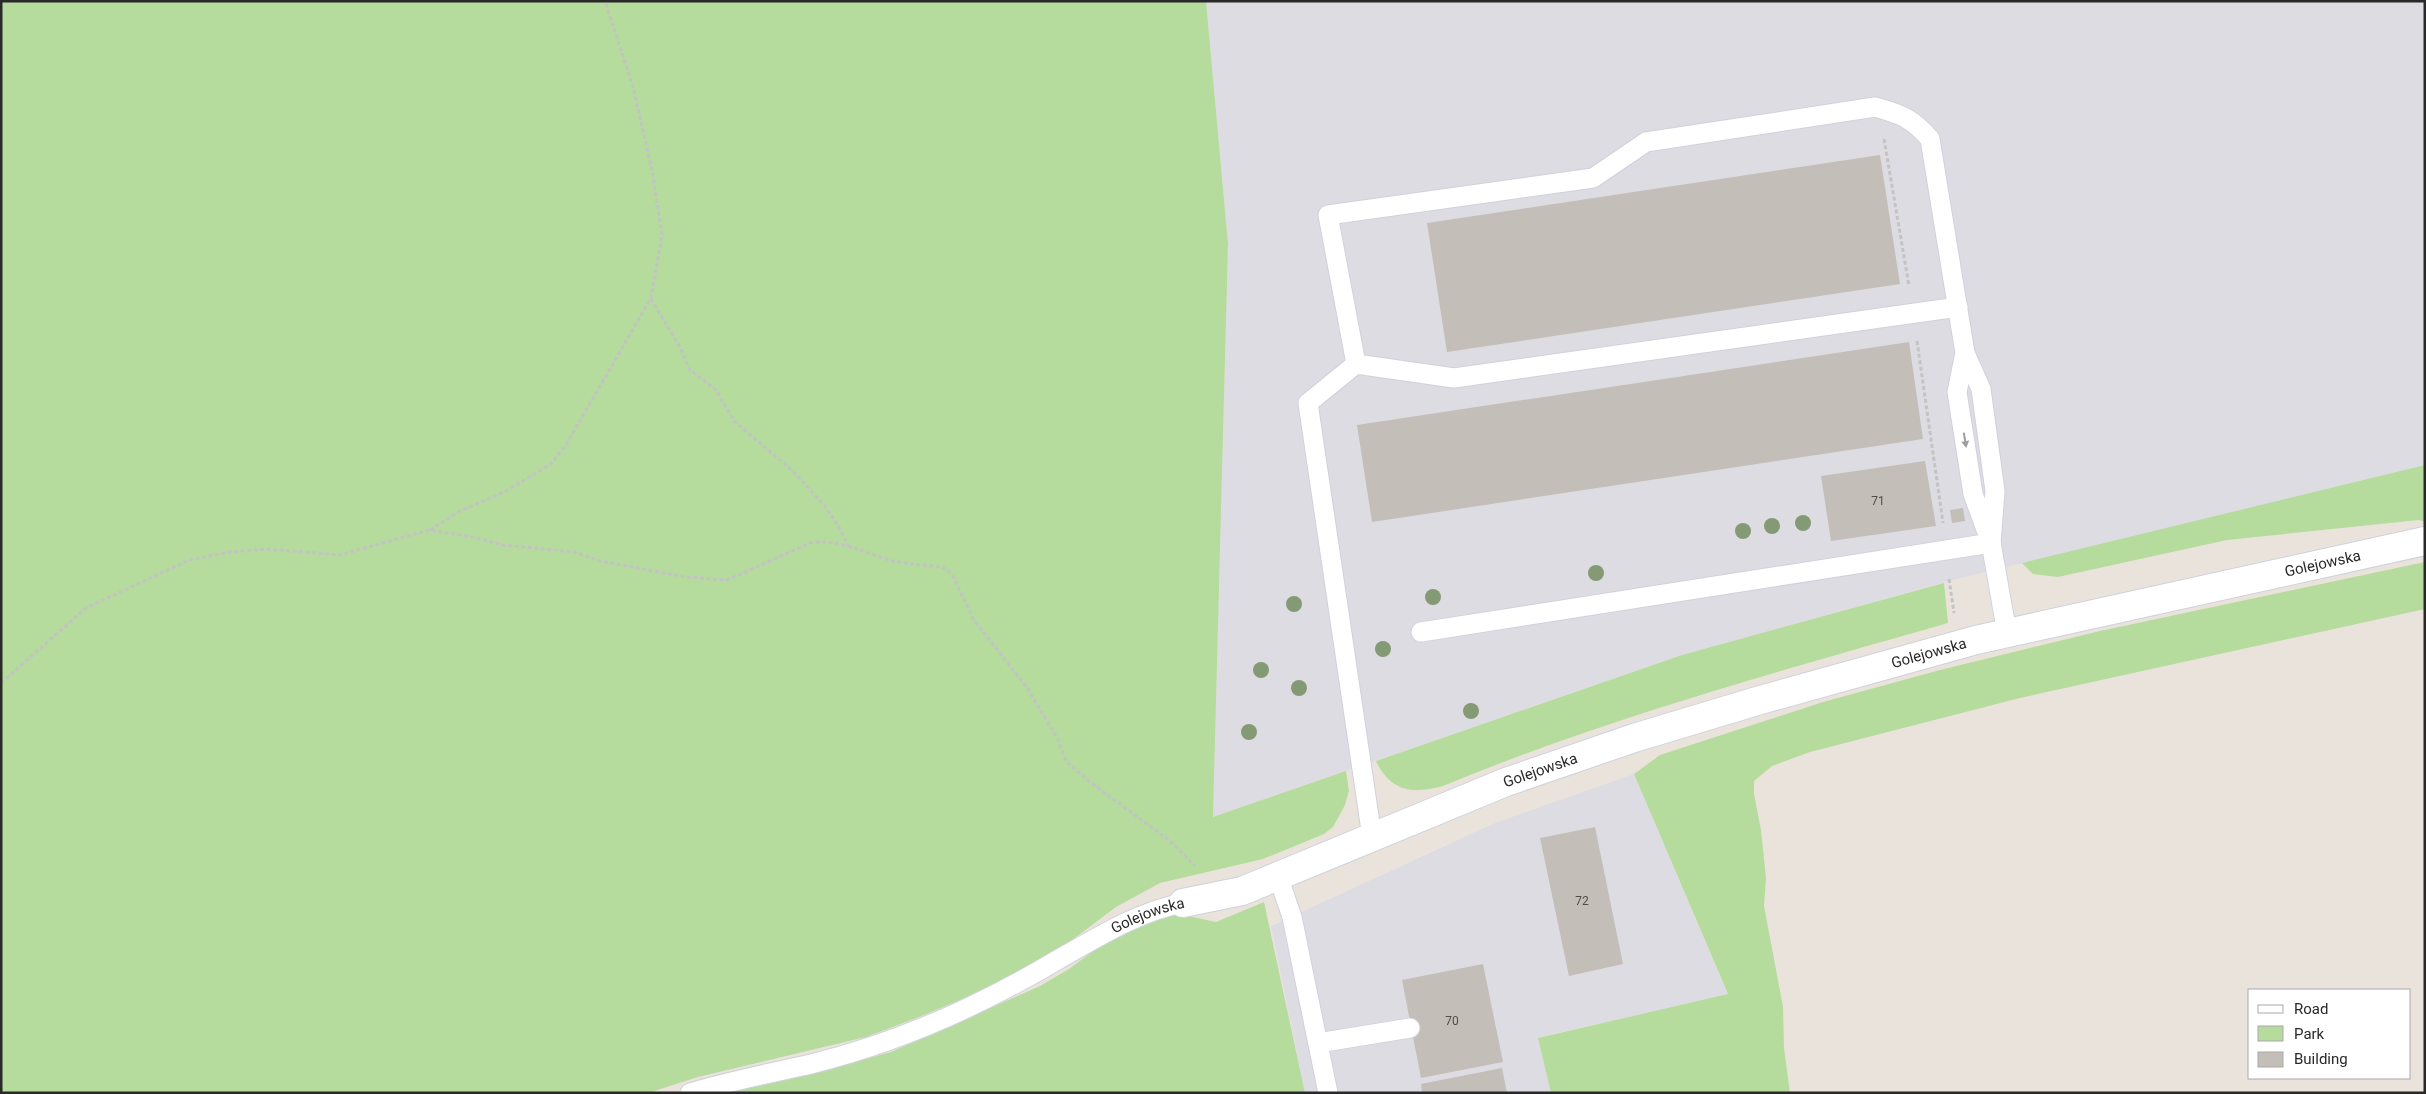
<svg xmlns="http://www.w3.org/2000/svg" width="2426" height="1094" font-family="Roboto,sans-serif">
<rect width="100%" height="100%" fill="#eae3dc"/>
<path fill="#dedce3" d="M1206,1H2425V465L1953,580L1682,655L1213,817L1228,244Z
M1634,774L1728,995L1539,1037L1551,1093H1305L1271,926L1495,823Z"/>
<path fill="#b5dc9d" d="M1,1H1206L1228,244L1213,817L1346,771L1349,791L1345,805L1333,827L1324,834L1263,859L1160,883L1116,907L1060,949L989,988L914,1019L866,1037L698,1077L648,1093H1Z
M2425,465V522L2419,520L2227,540L2058,577L2033,574L2022,563Z
M2425,562V609L2020,698L1810,752L1772,766L1754,781V794L1761,830L1766,878L1764,906L1783,1007L1784,1048L1790,1093H1551L1538,1038L1728,994L1634,774L1660,755L1823,702L1940,670L2100,631Z
M1944,583L1948,623C1777,672 1607,718 1443,786C1412,794 1391,792 1376,761L1682,655Z
M1264,902L1305,1093H727L807,1075L891,1052L1040,986L1069,969L1111,938L1174,913L1216,922Z"/>
<path fill="#c3beb8" d="M1880,155L1900,284L1447,352L1427,223Z
M1909,342L1923,439L1372,522L1357,425Z
M1925,461L1936,526L1831,541L1821,476Z
M1963,508L1965,521L1952,523L1950,510Z
M1595,827L1623,964L1569,976L1540,838Z
M1483,964L1503,1062L1421,1078L1402,980Z
M1502,1068L1507,1093H1422L1421,1084Z"/>
<g fill="none" stroke-linecap="round" stroke-linejoin="round">
<g stroke="#ced2dd" stroke-width="21">
<g id="lane">
<path d="M1965,353L1957,392L1973,494L1991,543L2007,633"/>
<path d="M1356,364L1328,215L1593,178L1646,142L1875,107C1901,114 1913,119 1930,139L1965,353L1981,389L1995,491L1991,543"/>
<path d="M1421,632L1991,543"/>
<path d="M1372,837L1308,403L1356,364L1454,378L1958,307"/>
<path d="M1278,876L1292,917L1328,1093"/>
<path d="M1318,1043L1410,1028"/>
<path id="s1" d="M690,1093C730,1081 771,1073 811,1064C864,1051 916,1032 965,1009C997,994 1029,977 1059,959C1100,936 1137,912 1183,903"/>
</g>
</g>
<g stroke="#ced2dd" stroke-width="30">
<g id="street">
<path id="s2" d="M1183,903L1242,891L1506,782L1634,738L1757,701L1976,640L2425,541"/>
</g>
</g>
<path stroke="#c3c3c3" stroke-width="3" stroke-dasharray="4 2.5" stroke-linecap="butt" d="M1884,139L1909,286
M651,299L681,349L689,369L716,390L734,421L793,471L825,506L839,527L849,547
M1917,341L1943,523
M430,530L458,512L506,491L551,464L566,445L651,298L662,235L652,170L633,87L605,1
M1949,579L1954,613
M1,683L86,608L189,560L230,552L267,549L340,555L429,530L473,537L503,545L574,552L600,561L686,577L727,580L810,543C839,538 866,554 893,561C911,565 929,564 947,569L954,578L973,619L1028,689L1057,738L1066,761L1090,782L1170,841L1195,866"/>
<use href="#lane" stroke="#fff" stroke-width="19"/>
<use href="#street" stroke="#fff" stroke-width="28"/>
</g>
<g fill="#849a75">
<circle cx="1803" cy="523" r="8"/>
<circle cx="1772" cy="526" r="8"/>
<circle cx="1743" cy="531" r="8"/>
<circle cx="1596" cy="573" r="8"/>
<circle cx="1433" cy="597" r="8"/>
<circle cx="1294" cy="604" r="8"/>
<circle cx="1383" cy="649" r="8"/>
<circle cx="1261" cy="670" r="8"/>
<circle cx="1299" cy="688" r="8"/>
<circle cx="1471" cy="711" r="8"/>
<circle cx="1249" cy="732" r="8"/>
</g>
<defs><path id="oneway-solid" d="M-6-.8H1V-3.2L6.5 0L1 3.2V.8H-6Z" transform="scale(1.25)"/></defs>
<use fill="#9f9f9f" href="#oneway-solid" transform="translate(1965 440) rotate(81)"/>
<g text-anchor="middle" dominant-baseline="central" stroke-width="5" stroke-linejoin="round" paint-order="stroke">
<g font-size="12" fill="#504e4d">
<text x="1878" y="501">71</text>
<text x="1582" y="901">72</text>
<text x="1452" y="1021">70</text>
</g>
<g font-size="15" fill="#292929" stroke="#fff">
<text stroke="none"><textPath href="#s2" startOffset="1192">Golejowska</textPath></text>
<text stroke="none"><textPath href="#s2" startOffset="788">Golejowska</textPath></text>
<text stroke="none"><textPath href="#s2" startOffset="382">Golejowska</textPath></text>
<text stroke="none"><textPath href="#s1" startOffset="494">Golejowska</textPath></text>
</g>
</g>
<rect width="2426" height="1094" fill="none" stroke="#292929" stroke-width="5"/>
<rect x="2248" y="989" width="162" height="90" fill="#ffffff" stroke="#a9a9a9"/>
<rect x="2258" y="1005" width="25" height="8" fill="#ffffff" stroke="#a9a9a9"/>
<text x="2294" y="1014" font-size="15" fill="#292929">Road</text>
<rect x="2258" y="1026" width="25" height="15" fill="#b5dc9d" stroke="#a9a9a9"/>
<text x="2294" y="1039" font-size="15" fill="#292929">Park</text>
<rect x="2258" y="1052" width="25" height="15" fill="#c3beb8" stroke="#a9a9a9"/>
<text x="2294" y="1064" font-size="15" fill="#292929">Building</text>
</svg>
